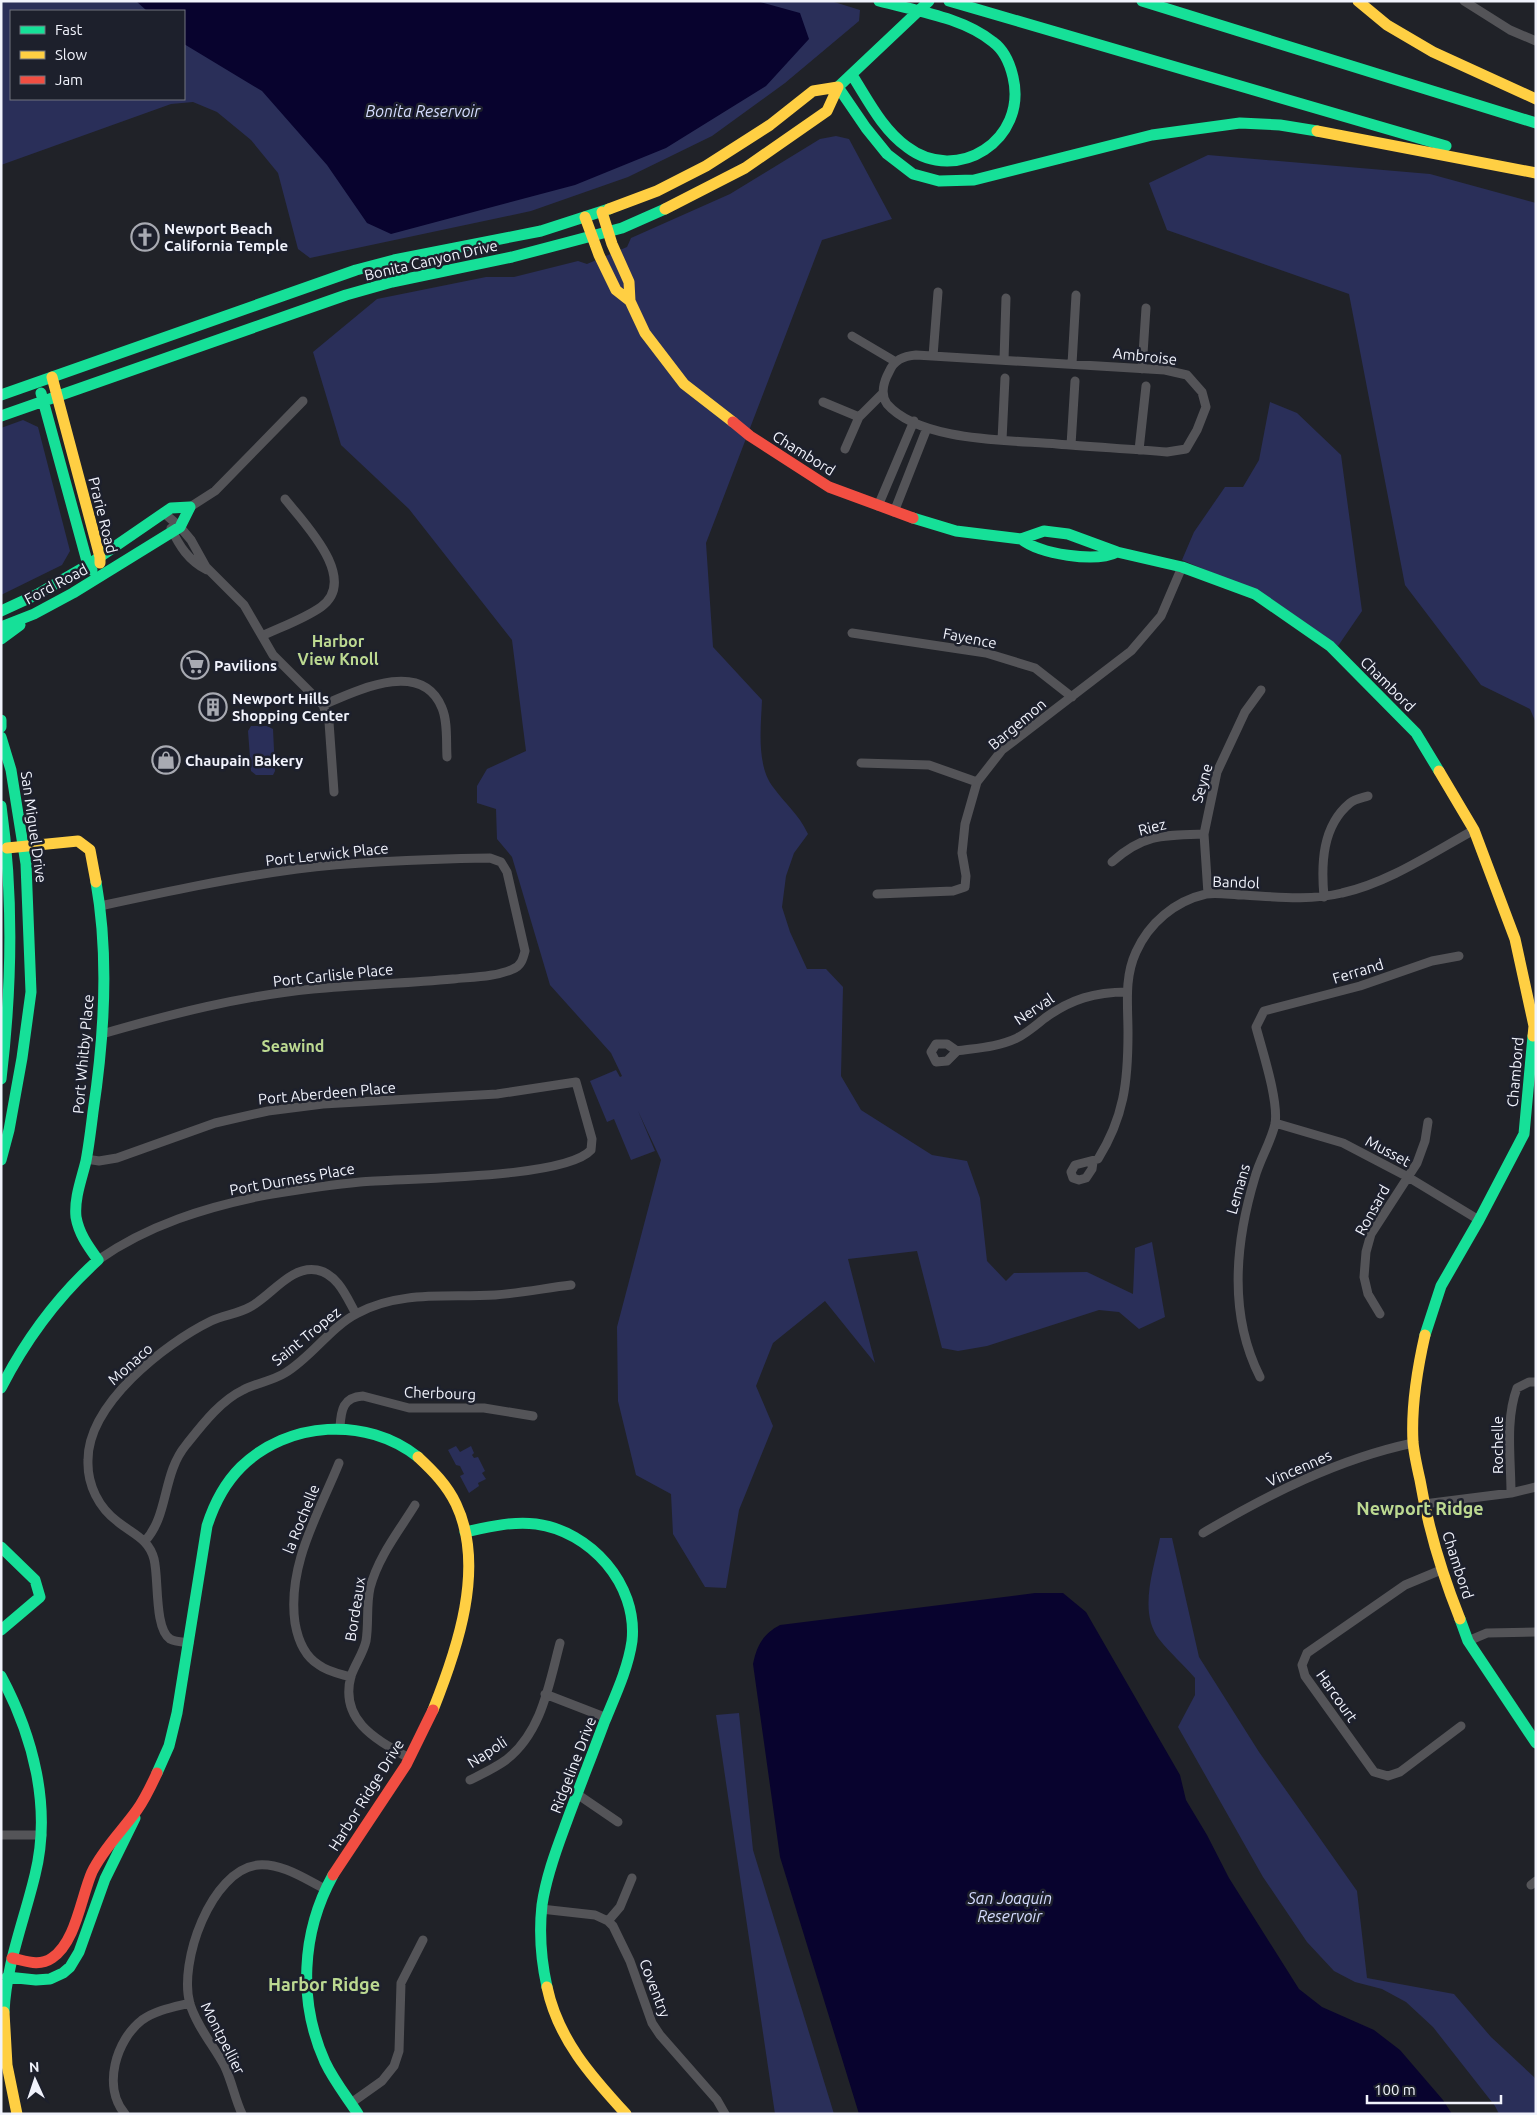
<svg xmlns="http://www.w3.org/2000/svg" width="1537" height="2115" font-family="Ubuntu,sans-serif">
<rect width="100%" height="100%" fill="#202228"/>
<path fill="#2a2f59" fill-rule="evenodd" d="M1,1H831L860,10L859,21L785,83L712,136L628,177L531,211L310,258L298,249L278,173L251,140L217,112L193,102L171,104L1,165ZM11,11H184V99H11Z
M836,136L849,139L892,219L822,240L706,543L713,647L762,700C761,726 756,765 773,787C786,805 798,813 808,834L794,853L786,876L782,907L790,932L807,969H826L843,987L841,1076L861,1110L932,1155L967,1161L980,1198L987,1261L1006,1281L1014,1273L1087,1272L1133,1294L1135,1248L1152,1242L1165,1317L1139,1329L1119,1312L1099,1310L987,1346L958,1351L942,1348L917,1251L848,1259L875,1363L825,1301L773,1343L756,1386L773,1426L739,1510L726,1588L705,1587L673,1534L671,1494L636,1475L618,1401L617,1327L661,1160L638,1111L655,1151L631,1160L614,1119L607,1122L590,1081L616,1070L620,1077L622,1076L611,1053L550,985L512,857L497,839L496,809L477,803V786L487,769L526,751L512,640L409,509L341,445L313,352L377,299L486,277H514L578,261L587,264L627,247L631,238L730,194L820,139Z
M1208,155L1430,174L1536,203V723L1530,709L1481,685L1405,585L1349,294L1167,230L1149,183Z
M1270,402L1297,413L1341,455L1362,611L1338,646L1267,596L1182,560L1194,532L1225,487H1243L1259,460Z
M23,420L38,427L70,551L62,565L1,595V428Z
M251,726H267L273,729L275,771L273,775H256L251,771L248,731Z
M456,1446L460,1452L471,1446L474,1453L472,1455L474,1458L478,1457L485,1471L482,1473L486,1479L478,1483L479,1486L469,1493L460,1476L464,1474L460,1466L456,1465L448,1450Z
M1160,1538H1172L1199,1657L1259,1752L1357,1891L1367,1978L1454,1994L1491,2037L1534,2077L1536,2080V2114H1499L1495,2106L1433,2027L1406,2002L1382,1989L1355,1982L1334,1971L1307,1942L1263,1877L1178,1727L1195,1695V1678C1184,1665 1170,1653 1159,1639C1138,1612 1154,1568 1160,1538Z
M739,1713L753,1850L834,2114H775L716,1715Z"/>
<path fill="#08032e" d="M136,1H757L800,13L809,39L766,86L666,148L575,185L391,234L367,223L327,165L262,91L184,44V11H147Z
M1035,1593H1063L1086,1612L1180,1775L1186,1800L1207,1835L1229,1878L1299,1989L1322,2007L1374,2030L1400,2050L1443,2100L1452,2114H859L780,1857L753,1664C757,1645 763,1634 780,1625Z"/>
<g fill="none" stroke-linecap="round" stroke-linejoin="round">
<path stroke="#545458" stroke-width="9" d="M1464,1L1510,30L1536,41
M852,336L896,362
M916,355L1165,370L1187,375L1202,392L1206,407L1197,430L1186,449L1167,452C1131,449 1094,447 1057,444C1011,440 920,442 887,404C880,394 884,381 889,372C894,360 903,356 916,355Z
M933,356L938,292
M1004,360L1006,298
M1072,364L1076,295
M1142,369L1146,308
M823,402L859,417L883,393
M1002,440L1005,378
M1071,445L1075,381
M845,449L859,417
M1139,450L1146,386
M878,506L914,421
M190,507L215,491L303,401
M894,512L927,428
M164,513L180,527L191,540L206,567L244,605L273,655L323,705L329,722L334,792
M171,528C179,546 189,561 207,570
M852,633L986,653L1035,668L1072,697
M262,636C281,627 304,619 321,607C360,579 303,522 285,499
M323,705C356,691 422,658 442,708C448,722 446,741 447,757
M861,763L929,765L977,782
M1112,862C1143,834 1164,835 1204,834
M877,894L953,891L965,887L966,876L962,853L965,824L977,782L1002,750L1131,651L1161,616L1182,567
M1208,894L1204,834L1217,772L1245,712L1261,690
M1324,897C1321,864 1322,826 1350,803C1355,799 1362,798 1368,796
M100,906C165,892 230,878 297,869C361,861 425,859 490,858L501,862L507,872L525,951C523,959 521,966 513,969C496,977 472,977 453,979C407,983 360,985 313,989C241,996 171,1014 102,1034
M936,1044H947L957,1051L947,1061L936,1062L931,1052Z
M957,1051C977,1048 998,1047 1017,1038C1027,1033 1036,1025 1045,1018C1071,999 1095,992 1127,992
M1275,1123L1343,1143L1408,1177L1479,1220
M86,1159L99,1161L117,1158L215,1123L268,1111L323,1104L497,1094L576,1082L592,1139L591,1150C565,1179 404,1178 360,1182C329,1185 297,1190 266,1195C206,1207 148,1225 98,1260
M1093,1162L1092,1169L1086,1178L1079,1180L1073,1178L1071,1172L1075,1165L1098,1159C1124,1117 1128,1082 1128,1033C1128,1005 1124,978 1136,952C1149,923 1175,901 1206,894C1218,892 1232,895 1244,895C1277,897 1309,901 1342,893C1388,883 1432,853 1474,830
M1380,1314L1368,1294L1364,1277L1366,1252L1371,1234L1417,1163L1425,1141L1428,1122
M1260,1377C1228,1314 1235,1243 1255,1177C1260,1159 1271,1142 1275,1124C1279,1101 1262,1050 1256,1027L1264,1011L1360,986L1432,961L1459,956
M340,1427C341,1410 343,1397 363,1396L409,1408H484L533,1416
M339,1463C318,1515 287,1565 295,1623C298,1640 304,1656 319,1665C328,1672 341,1674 351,1677
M1511,1493C1511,1459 1505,1420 1517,1388L1529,1382H1536
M1424,1504L1511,1493L1536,1487
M1203,1533C1269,1494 1338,1459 1413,1443
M145,1541C169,1515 162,1474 186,1445C202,1425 220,1401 243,1390C256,1383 272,1381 285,1373C312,1357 330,1327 358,1313C401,1290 449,1298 495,1295C521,1293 546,1288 571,1285
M1441,1570L1405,1585L1307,1653L1302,1665L1305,1676L1374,1772L1388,1776L1400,1772L1461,1726
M1468,1641L1487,1633L1536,1632
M189,1643C183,1642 176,1642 170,1639C154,1628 159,1578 154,1559C149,1539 133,1534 118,1522C99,1508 87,1485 88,1460C88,1404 164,1344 211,1321C223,1315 238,1314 250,1307C271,1296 291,1265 317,1270C338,1274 347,1298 356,1314
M545,1694L607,1718
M409,1758C377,1740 339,1721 351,1676C355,1664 363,1654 366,1641C369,1623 366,1606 370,1588C378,1557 399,1531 415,1505
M470,1780C482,1774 495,1768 506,1760C542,1732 549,1684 560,1643
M577,1794L618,1822
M1,1835H42
M1531,1885L1536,1881
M541,1909L595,1915L608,1921L613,1926L630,1961L652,2023L660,2035L717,2100L725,2114
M608,1921L620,1907L632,1878
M351,2103L382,2081L394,2066L399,2051L401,1983L423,1940
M125,2114C102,2087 116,2040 142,2020C156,2010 174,2007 190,2003
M242,2114C235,2099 232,2082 225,2067C214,2046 197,2027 190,2004C178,1963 211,1870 258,1865C282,1863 305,1879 325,1889"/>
<path stroke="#16e098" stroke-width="11" d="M949,1L1446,146
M1142,1L1536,123
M852,75C868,100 882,129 907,147C957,185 1028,140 1013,77C1010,64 1004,50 993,42C962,17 916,11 879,1
M838,87L929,1
M838,87L866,128L887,154L913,174L939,181L974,180L1152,135L1240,123L1280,125L1317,131
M41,393L88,565L92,570
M1,395L356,270L394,260L541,231L609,209
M1,416L346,295L392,282L512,257L622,228L665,209
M913,518L956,531L1021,539L1044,531L1068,534L1117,552L1182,567L1255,594L1330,646L1416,733L1439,771
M1021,539C1040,554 1095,563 1117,552
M1,611L38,594L88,565L171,508L190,507
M1,627L34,614L73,593L180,527L190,507
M1,639L20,625
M1,720V727
M1,737L11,770L26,864L31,992L22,1058L9,1130L1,1160
M1,806C14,898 12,987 1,1079
M1425,1335L1441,1286L1479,1220L1524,1134L1533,1036
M1,1388C26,1339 57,1297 98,1260C88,1246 79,1234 76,1217C74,1198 82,1178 86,1161C89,1145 91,1128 93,1112C104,1039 109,955 96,882
M465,1532C488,1527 512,1521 536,1524C590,1531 638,1584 632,1641C628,1669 615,1696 604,1723C591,1758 577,1793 564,1829C555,1853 546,1878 542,1905C539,1932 541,1960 547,1987
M1,1547L35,1580L40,1597L1,1630
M1460,1619L1468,1641L1536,1743
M1,1676C33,1736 52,1807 35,1875C24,1921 6,1965 4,2012
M157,1773L169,1746L177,1713L207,1526C214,1504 225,1483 241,1467C288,1421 366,1416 418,1457
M333,1875C301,1933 298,2002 325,2062C334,2081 347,2097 358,2114
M7,1977L36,1980L50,1979L63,1973L70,1967L79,1952L105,1879L135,1818"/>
<path stroke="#ffcf43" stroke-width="11" d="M1358,1L1387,25L1433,52L1536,99
M1317,131L1536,173
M609,209L657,191L706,166L770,125L813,91L838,87
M665,209L745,168L827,111L838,87
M602,212L612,244L629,282L630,301L645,333L684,384L733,422
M585,217L599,255L616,290L630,301
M52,377L100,557V563
M1439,771L1474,830L1515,939L1534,1026L1533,1036
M7,848L78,841L90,850L96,882
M1425,1335C1417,1370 1411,1406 1413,1442C1414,1454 1417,1467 1420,1480C1428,1528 1442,1574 1460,1619
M418,1457C433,1471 447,1485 456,1504C486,1567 457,1650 433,1710
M547,1987C558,2039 591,2076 626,2114
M4,2012L7,2065L17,2114"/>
<path stroke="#f24e42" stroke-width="11" d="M733,422L750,436L829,487L913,518
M333,1875L406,1765L433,1710
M12,1958C26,1961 39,1967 52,1958C76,1942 81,1897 92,1872C103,1849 122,1831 137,1810C145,1799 151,1786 157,1773"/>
</g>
<defs>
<g id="church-ring" transform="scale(1.4375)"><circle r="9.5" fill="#1d202c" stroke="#a8aab2" stroke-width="1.5"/><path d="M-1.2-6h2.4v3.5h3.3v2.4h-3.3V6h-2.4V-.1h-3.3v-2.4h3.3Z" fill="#a8aab2"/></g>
<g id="supermarket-ring" transform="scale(1.4375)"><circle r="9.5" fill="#1d202c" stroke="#a8aab2" stroke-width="1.5"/><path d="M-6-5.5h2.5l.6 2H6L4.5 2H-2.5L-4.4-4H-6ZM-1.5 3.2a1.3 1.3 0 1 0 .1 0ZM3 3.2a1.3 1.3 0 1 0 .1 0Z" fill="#a8aab2"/></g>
<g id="building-ring" transform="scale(1.4375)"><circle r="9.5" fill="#1d202c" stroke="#a8aab2" stroke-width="1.5"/><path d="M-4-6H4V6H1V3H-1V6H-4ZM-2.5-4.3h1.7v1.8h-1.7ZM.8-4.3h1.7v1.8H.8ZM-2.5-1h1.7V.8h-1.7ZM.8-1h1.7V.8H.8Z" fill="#a8aab2"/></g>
<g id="shop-ring" transform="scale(1.4375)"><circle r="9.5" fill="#1d202c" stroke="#a8aab2" stroke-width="1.5"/><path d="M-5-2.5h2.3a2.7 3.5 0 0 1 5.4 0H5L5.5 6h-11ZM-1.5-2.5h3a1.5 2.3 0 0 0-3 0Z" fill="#a8aab2"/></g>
</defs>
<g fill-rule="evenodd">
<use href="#church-ring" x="145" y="237"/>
<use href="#supermarket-ring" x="195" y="665"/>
<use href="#building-ring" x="213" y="707"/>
<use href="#shop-ring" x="166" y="760"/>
</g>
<g text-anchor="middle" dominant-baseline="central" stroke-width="5" stroke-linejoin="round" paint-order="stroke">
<g font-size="15" font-weight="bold" fill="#f1f3fc" stroke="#1d202c" text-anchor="start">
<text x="164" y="228">Newport Beach<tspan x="164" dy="17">California Temple</tspan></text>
<text x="214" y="665">Pavilions</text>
<text x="232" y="698">Newport Hills<tspan x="232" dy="17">Shopping Center</tspan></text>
<text x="185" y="760">Chaupain Bakery</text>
</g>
<g font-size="15" fill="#f1f3fc" stroke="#1d202c">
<text transform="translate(431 260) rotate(-13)">Bonita Canyon Drive</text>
<text transform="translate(1145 356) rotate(6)">Ambroise</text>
<text transform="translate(804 453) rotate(32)">Chambord</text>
<text transform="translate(103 515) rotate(76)">Prarie Road</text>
<text transform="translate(56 584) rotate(-28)">Ford Road</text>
<text transform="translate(970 638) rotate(11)">Fayence</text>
<text transform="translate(1388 684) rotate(45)">Chambord</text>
<text transform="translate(1017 724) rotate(-40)">Bargemon</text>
<text transform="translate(1202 783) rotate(-74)">Seyne</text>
<text transform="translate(34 827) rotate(82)">San Miguel Drive</text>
<text transform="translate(1152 827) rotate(-14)">Riez</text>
<text transform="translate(327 854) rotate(-6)">Port Lerwick Place</text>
<text transform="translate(1236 882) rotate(2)">Bandol</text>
<text transform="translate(1358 971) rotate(-17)">Ferrand</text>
<text transform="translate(333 975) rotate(-6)">Port Carlisle Place</text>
<text transform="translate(1034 1009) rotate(-34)">Nerval</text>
<text transform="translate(83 1054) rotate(-85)">Port Whitby Place</text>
<text transform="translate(1515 1072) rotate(-85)">Chambord</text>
<text transform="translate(327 1093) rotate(-5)">Port Aberdeen Place</text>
<text transform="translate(1388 1151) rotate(28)">Musset</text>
<text transform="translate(292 1179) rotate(-10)">Port Durness Place</text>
<text transform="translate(1238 1189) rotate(-74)">Lemans</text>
<text transform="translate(1372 1210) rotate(-61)">Ronsard</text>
<text transform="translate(306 1336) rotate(-39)">Saint Tropez</text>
<text transform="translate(130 1364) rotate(-42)">Monaco</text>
<text transform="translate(440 1393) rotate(2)">Cherbourg</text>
<text transform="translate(1497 1445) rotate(-90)">Rochelle</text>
<text transform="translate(1299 1468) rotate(-24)">Vincennes</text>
<text transform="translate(301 1519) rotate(-68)">la Rochelle</text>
<text transform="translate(1458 1565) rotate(72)">Chambord</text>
<text transform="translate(355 1609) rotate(-81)">Bordeaux</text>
<text transform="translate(1337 1696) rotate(55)">Harcourt</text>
<text transform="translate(487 1752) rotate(-33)">Napoli</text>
<text transform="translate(573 1765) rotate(-69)">Ridgeline Drive</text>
<text transform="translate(366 1795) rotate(-58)">Harbor Ridge Drive</text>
<text transform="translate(655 1988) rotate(69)">Coventry</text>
<text transform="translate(223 2038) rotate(63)">Montpellier</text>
</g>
<g font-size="16" font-style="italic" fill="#d5dcff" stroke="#1d202c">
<text x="423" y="111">Bonita Reservoir</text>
<text x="1010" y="1898">San Joaquin<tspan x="1010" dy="18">Reservoir</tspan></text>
</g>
<g font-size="16" font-weight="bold" fill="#bcd991" stroke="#1d202c">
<text x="338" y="641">Harbor<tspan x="338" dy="18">View Knoll</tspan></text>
<text x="293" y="1046">Seawind</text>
</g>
<g font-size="18" font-weight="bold" fill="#bcd991" stroke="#1d202c">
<text x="1420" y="1508">Newport Ridge</text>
<text x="324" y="1984">Harbor Ridge</text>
</g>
</g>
<rect width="1537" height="2115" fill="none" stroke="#f1f3fc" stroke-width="5"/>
<rect x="10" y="10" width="175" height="90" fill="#1d202c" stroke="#72747f"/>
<rect x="20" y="26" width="25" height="8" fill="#16e098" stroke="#72747f"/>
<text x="55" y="35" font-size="15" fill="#f1f3fc">Fast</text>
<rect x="20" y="51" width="25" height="8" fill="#ffcf43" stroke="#72747f"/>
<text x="55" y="60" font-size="15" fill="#f1f3fc">Slow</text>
<rect x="20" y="76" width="25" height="8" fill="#f24e42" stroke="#72747f"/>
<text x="55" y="85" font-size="15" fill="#f1f3fc">Jam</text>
<g transform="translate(35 2080) rotate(357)" stroke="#1d202c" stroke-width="4" paint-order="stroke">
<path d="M0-4L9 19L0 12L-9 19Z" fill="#f1f3fc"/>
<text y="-8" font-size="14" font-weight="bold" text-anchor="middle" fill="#f1f3fc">N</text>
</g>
<path d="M1367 2095v8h134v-8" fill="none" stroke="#f1f3fc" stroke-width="2.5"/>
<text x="1374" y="2095" font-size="15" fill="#f1f3fc" stroke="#1d202c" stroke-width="4" paint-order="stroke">100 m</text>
</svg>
